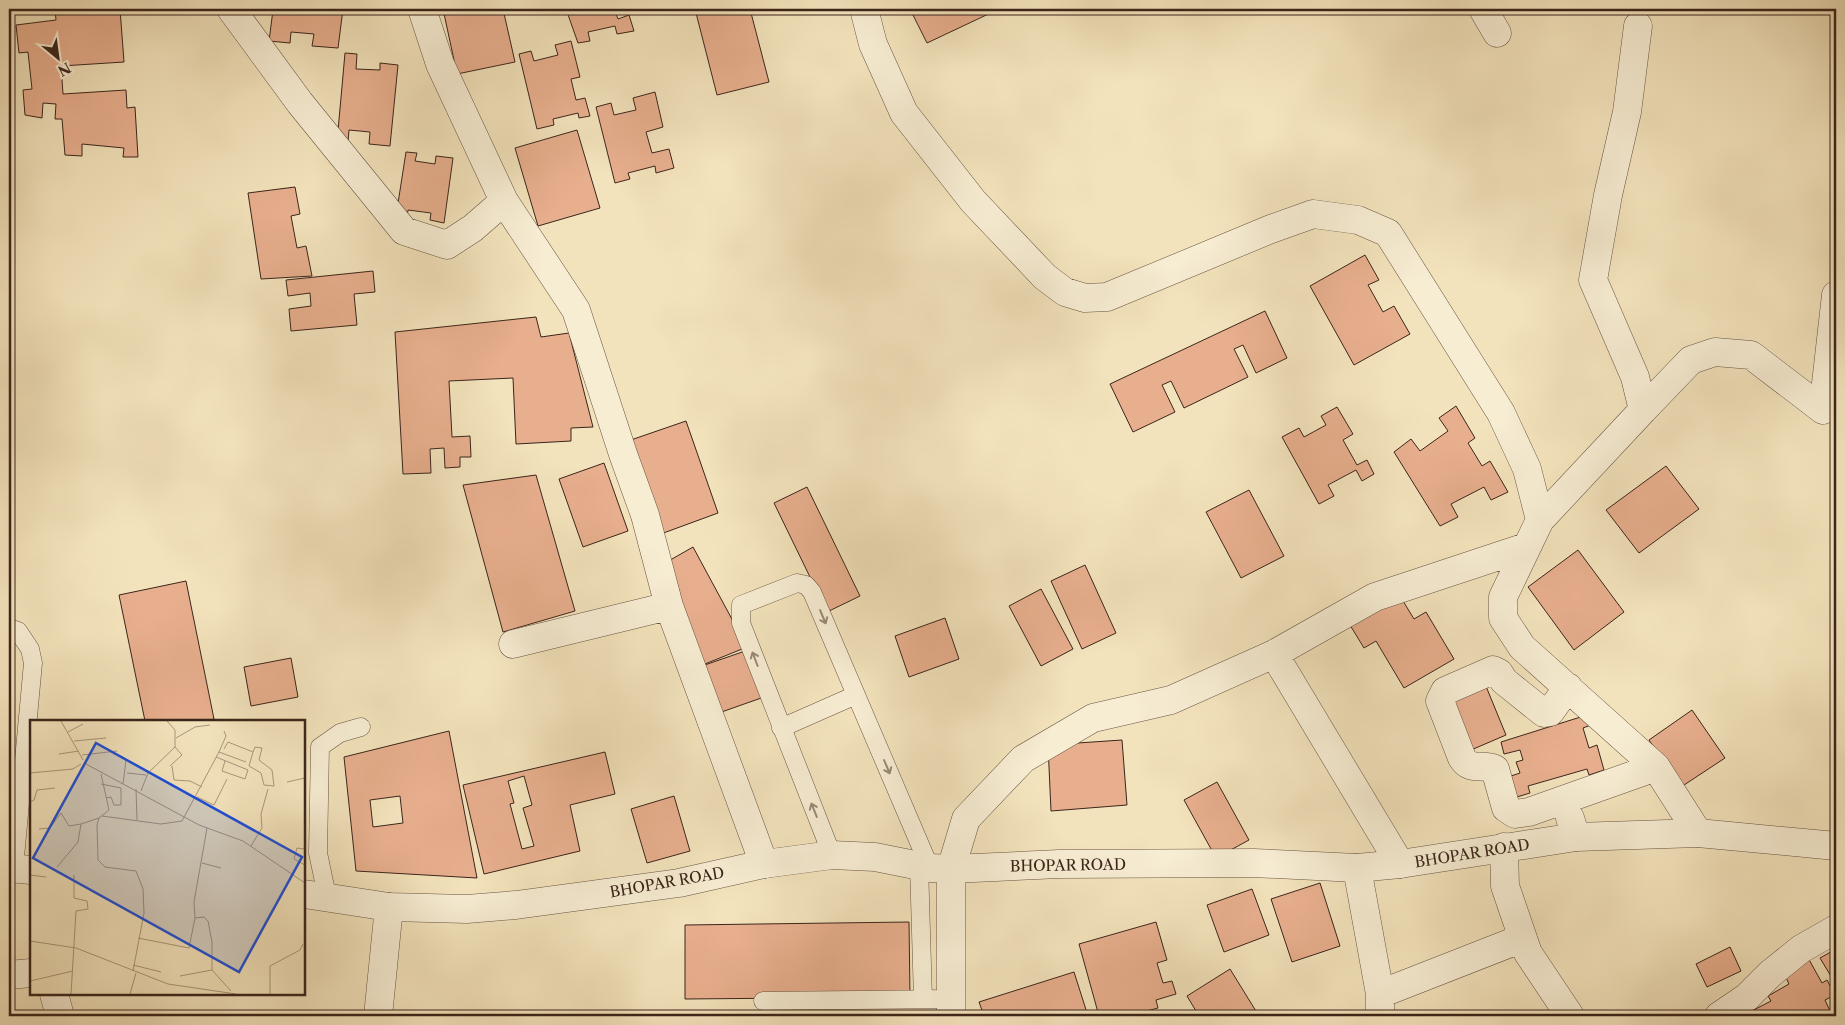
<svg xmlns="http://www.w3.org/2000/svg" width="1845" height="1025" font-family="'Libre Caslon Text',serif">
<rect width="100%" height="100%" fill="#f3e3bc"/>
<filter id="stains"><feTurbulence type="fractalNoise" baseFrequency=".004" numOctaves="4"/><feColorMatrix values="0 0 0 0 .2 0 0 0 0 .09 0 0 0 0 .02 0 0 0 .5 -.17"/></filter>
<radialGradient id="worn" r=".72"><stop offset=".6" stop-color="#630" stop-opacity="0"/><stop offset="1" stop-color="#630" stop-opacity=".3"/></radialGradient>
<path fill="#e8af8e" stroke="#3b251b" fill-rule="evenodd" d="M55,9H120L124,62L61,66L63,94L126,90L127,108L135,107L138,157H123L124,148L82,144V156L65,155L62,119H55L56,104L43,103L42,118L25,115L23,90L32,89L28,52L19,53L16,25L56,20Z
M279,9H343L338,48L312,46L314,34L291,32L290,43L269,41L273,10L279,11Z
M443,9H503L515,62L457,74Z
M566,9H614L618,19L629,15L634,31L617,34L615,26L588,32L590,41L578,43Z
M695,9H750L769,82L717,95Z
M910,9H999L927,43Z
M571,41L580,77L571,79L576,100L585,98L590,116L579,118L578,113L553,119L554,125L537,129L519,54L531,51L534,61L558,55L555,45Z
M345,53L357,54L356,69L380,70V63L398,65L390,146L369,144L370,132L349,130L348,142H337Z
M655,92L663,127L646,132L652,153L669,149L674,168L656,173L655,166L628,173L630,179L615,183L596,107L611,103L614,115L636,110L633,98Z
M577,130L600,208L538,226L515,148Z
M406,152L417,153L415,161L435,164L436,156L453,158L444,223L430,220L431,213L408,210L407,217L396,216Z
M295,187L300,214L291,216L297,248L306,246L312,276L261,279L248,193Z
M1365,255L1379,280L1368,285L1383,312L1394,306L1410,334L1354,365L1310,286Z
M373,271L375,292L354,294L357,325L291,331L289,309L311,306L310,293L288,296L286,280Z
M1265,311L1287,358L1256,373L1243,345L1234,349L1248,377L1184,408L1171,381L1162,385L1175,412L1133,432L1110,384Z
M536,317L541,337L569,333L593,427L571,428V441L516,444L513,378L449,381L452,437L470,436L471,457H460V467L445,468L444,448L430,449L431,473L403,474L395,332Z
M1456,406L1475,438L1468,443L1482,466L1490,461L1508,492L1491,500L1484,487L1451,504L1458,517L1440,526L1394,452L1411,439L1420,451L1448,431L1439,418Z
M1337,407L1353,434L1343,440L1357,465L1367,460L1374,474L1362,481L1356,470L1328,485L1334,496L1319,504L1282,437L1299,428L1304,437L1326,425L1321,416Z
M686,421L718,513L658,535L625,442Z
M604,463L628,531L583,547L559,479Z
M1666,466L1699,509L1639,553L1606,510Z
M536,475L575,611L503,632L463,485Z
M807,487L860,596L827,612L774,503Z
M1249,490L1284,556L1241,578L1206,512Z
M693,547L747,647L705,664L665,563Z
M1578,550L1624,612L1574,650L1528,587Z
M1085,565L1116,633L1082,649L1051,581Z
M186,581L214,719L204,721H145L119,595Z
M1041,589L1073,649L1041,666L1009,606Z
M1400,596L1414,619L1426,612L1454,659L1404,688L1376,641L1364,648L1350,625Z
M945,618L959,659L909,677L895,636Z
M748,650L764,697L713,715L696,668Z
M291,658L298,697L251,706L244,667Z
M1483,679L1506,735L1471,750L1447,695Z
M1692,710L1725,758L1681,787L1649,740Z
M1587,715L1591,725L1583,728L1589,748L1597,745L1604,770L1589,775L1587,769L1528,786L1530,793L1517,797L1511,776L1520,773L1516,762L1523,760L1520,750L1504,754L1501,742Z
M449,731L477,878L356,871L344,757ZM400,796L403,823L373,827L370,800Z
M1122,740L1127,805L1051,811L1048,745Z
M605,752L615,794L570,805L580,851L484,874L463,785ZM524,776L532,805L523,808L534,846L522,849L510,804L514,803L508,781Z
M1217,782L1249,840L1216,858L1184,800Z
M674,796L690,851L647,863L631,809Z
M1320,883L1340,946L1292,962L1271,899Z
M1252,889L1269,935L1224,952L1207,905Z
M909,922L910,997L685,999V925Z
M1156,922L1167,960L1157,963L1163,983L1172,981L1176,994L1156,1000L1158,1008L1128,1016H1099L1079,944Z
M1730,947L1741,971L1707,987L1696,964Z
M1836,949V982L1835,983L1820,958Z
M1807,956L1822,983L1827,980L1835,995L1825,1000L1830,1011L1820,1016H1742L1771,1001L1768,996L1789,984L1782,969Z
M1230,969L1259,1016H1199L1187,996Z
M1074,972L1088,1016H984L979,1002Z"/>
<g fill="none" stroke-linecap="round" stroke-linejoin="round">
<g stroke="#695443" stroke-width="19">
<path id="service" d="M9,628L18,631L30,649L33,663L14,868
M781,728L856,695
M832,855L741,623V605L797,583L806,585L812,592L930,868
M919,865L923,999
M327,896L318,853L320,747L340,733L361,727
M763,1001L950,999"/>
</g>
<g stroke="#695443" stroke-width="29">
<path id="minor" d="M231,9L300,103L404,231L447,245L473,228L504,201L440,64L422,9
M864,9L873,44L904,113L973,201L1045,277L1065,292L1085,298L1107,297L1271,229L1313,214L1358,220L1388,233L1501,413L1527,469L1540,520L1503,597V618L1522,647L1656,767L1698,833
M1483,9L1497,33
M504,201L576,310L623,454L645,515L669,606L764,864
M1643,410L1691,360L1715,352L1751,355L1823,410
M1823,410L1836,295
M1540,520L1643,410L1635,377L1593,280L1608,195L1627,112L1638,26
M513,644L669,606
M1274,654L1400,864
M1568,687L1550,712L1544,713L1504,681L1499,673L1493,670L1445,691L1440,701L1462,758C1471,772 1481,763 1495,769L1506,808L1515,814L1529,812L1656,767
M1570,818L1576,837
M1504,847L1505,886L1528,953L1570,1016
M1357,868L1380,994V1016
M9,975L31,973
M54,994L60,1016
M1380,994L1523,938
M378,1016L389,907
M951,1016V869L966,819L1023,759L1093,718L1171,700L1274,654L1375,597L1526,547
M1719,1016L1747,997L1770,974L1801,949L1836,929"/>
</g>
<g stroke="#695443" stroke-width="29">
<path id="tertiary" d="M9,868L31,870
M304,894L389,907L467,909L516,905L679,883L764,864L832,855L875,857L930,868L951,869L1059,864L1254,863L1357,868L1400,864L1576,837L1698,833L1836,846"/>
</g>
<use href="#service" stroke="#f7edd3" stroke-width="18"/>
<use href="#minor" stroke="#f7edd3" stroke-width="28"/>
<use href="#tertiary" stroke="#f7edd3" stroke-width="28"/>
</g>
<defs><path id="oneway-shaft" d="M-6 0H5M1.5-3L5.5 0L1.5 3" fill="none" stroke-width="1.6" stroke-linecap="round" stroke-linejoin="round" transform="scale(1.25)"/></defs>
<g stroke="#998977">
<use href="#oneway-shaft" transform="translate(823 617) rotate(67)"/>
<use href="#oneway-shaft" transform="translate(755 659) rotate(-111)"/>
<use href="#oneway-shaft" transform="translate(887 767) rotate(67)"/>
<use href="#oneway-shaft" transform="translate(814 810) rotate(-112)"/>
</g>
<g text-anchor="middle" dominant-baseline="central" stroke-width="4" stroke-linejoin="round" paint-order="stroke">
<g font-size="15" fill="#3b251b" stroke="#f7edd3">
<text transform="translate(1472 853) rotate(-9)">BHOPAR ROAD</text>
<text transform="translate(1068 865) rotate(-1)">BHOPAR ROAD</text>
<text transform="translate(667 882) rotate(-10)">BHOPAR ROAD</text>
</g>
</g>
<g transform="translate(30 720)">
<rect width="275" height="275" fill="#f3e3bc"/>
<path fill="none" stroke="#a9977c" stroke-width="1" d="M31,1L53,40M38,12L53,4M146,18L165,7L180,5M44,21L76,18M194,29L198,22L223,32L225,27L232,28L229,40L242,50L244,66L234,65L231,53L219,46L223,32M189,32L216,42M29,34L49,31M52,35L87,31M186,37L218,50L215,59L192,51L195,41M56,44L169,105L213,121L275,163M140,46L152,35L145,27M142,46L144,60L160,61L172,67M0,53L43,49L51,44M97,53L116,55M71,54L79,90L69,98L67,105L68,140L75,147L106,151L113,169L114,193L103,251M257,62L275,58M71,64L91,68V85H84L81,77L76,78M93,64L96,40M106,69L107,100M111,71L118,53L145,27V10L137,1M167,77L184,85L197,59M0,82L4,80L7,70L25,68M31,93L39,106L51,104M72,96L131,104L152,101L189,32L196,16L194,11M9,109L20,108L31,93M221,126L232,108L231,94L238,69M275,129L267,128L264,139L275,145M172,143L191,148M27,147L48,122L51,104L69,98M0,155L16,157M165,198L164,182L177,108M108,218L159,228L165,198L174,197L178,201L182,222V250L201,271M0,221L46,228L138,264L206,274M103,245L131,252M150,256L182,250M0,261L43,251M41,274L46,191L58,189L57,181L44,178V155M100,274L106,253M240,274V246L270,230L273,224"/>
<path fill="#1d4ed8" fill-opacity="0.15" stroke="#1d4ed8" stroke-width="2.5" d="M66,23L272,137L209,252L3,138Z"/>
<rect width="275" height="275" fill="none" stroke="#3b251b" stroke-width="2.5"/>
</g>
<rect width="1845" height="1025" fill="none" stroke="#f3e3bc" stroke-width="30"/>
<rect x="10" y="10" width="1825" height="1005" fill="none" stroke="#3b251b" stroke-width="2.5"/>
<rect x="15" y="15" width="1815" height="995" fill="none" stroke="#3b251b"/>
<g transform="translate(58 58) rotate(151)" stroke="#f7edd3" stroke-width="4" paint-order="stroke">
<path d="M0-4L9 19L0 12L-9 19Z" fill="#3b251b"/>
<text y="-8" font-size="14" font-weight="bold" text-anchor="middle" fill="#3b251b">N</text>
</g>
<rect width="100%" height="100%" filter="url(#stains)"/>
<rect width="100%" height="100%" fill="url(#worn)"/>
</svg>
